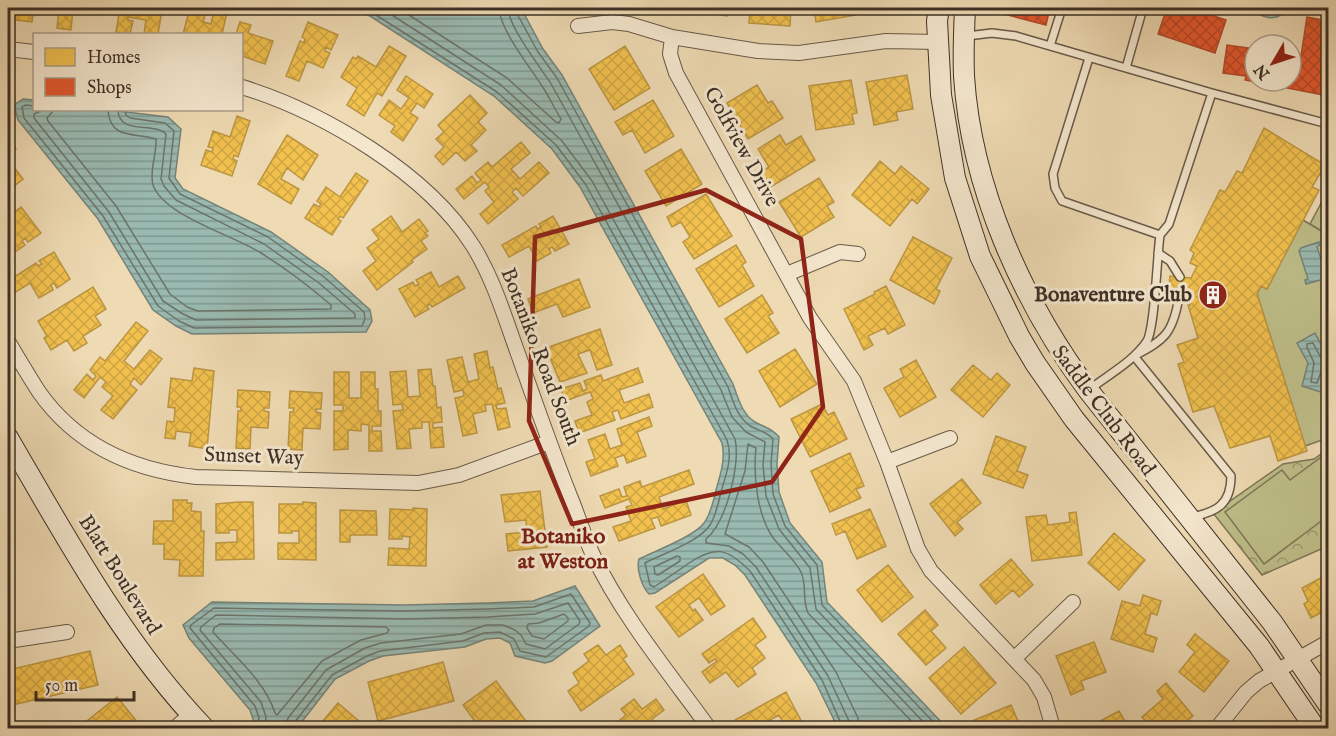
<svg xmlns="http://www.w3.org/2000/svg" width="1336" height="736" font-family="'IM FELL English',serif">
<defs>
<pattern id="park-crowns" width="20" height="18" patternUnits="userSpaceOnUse" patternTransform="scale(1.5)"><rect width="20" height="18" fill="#bebe89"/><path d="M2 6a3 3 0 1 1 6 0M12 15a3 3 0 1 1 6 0" fill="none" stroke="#9c9b70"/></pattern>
<pattern id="water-rules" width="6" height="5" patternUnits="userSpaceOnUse" patternTransform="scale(1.5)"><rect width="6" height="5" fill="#9abab1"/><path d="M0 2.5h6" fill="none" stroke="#7f9890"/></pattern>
<pattern id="homes-cross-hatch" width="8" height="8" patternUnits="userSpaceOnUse" patternTransform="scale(1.5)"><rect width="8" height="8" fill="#f2c14e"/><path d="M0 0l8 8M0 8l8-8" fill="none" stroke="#d0a644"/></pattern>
<pattern id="shops-cross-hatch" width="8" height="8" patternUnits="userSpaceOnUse" patternTransform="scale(1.5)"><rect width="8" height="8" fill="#e4572e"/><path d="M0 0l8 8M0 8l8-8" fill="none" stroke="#ba4827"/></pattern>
</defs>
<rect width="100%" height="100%" fill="#eedab3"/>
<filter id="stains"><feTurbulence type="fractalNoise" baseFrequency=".00333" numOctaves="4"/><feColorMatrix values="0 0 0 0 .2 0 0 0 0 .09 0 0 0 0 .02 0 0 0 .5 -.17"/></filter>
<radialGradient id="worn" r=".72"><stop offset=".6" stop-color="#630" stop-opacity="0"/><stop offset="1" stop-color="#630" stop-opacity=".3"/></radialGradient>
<path fill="url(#park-crowns)" stroke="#7e7758" stroke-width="1.5" d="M1328,190V235L1310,224Z
M1328,449V546L1262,575L1213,513L1283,464L1314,459Z"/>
<path fill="#bebe89" stroke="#7e7758" stroke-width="1.5" d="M1303,220L1328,235V438L1305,446L1257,294L1261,286L1267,289Z
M1328,452V532L1320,522L1264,564L1225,512L1282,470L1290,480Z"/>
<path fill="url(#water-rules)" stroke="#758379" stroke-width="1.5" d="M350,8H521L543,49L562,75L733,384C738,398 742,414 755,422C764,427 772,428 779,437L777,464L779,492L790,523L822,562L827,602L947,728H838L816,683L745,575L735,565L723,558H709L655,593L649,594C642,587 636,569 639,559C655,551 695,536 704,523C712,513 714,496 718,483C722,469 725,457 722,443L580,187L552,149L494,96L370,16Z
M1251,8H1288C1277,23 1263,19 1251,8Z
M23,99L34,100V110H109L168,117L181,129L175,178L183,189L271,232L328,272L370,310L372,321L366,332L192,334L176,326L153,310L98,219L18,120L14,105Z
M1319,242L1320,245L1317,247L1326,275L1324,279L1306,284L1305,280L1308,279L1299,251L1301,248Z
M1315,333C1331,363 1330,359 1321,392L1302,386L1308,363L1297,343Z
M575,586L600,626L552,661L545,663L515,656L510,643L500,638L486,639L465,647L383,656L369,661L335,679L297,728H252L253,719L250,710L189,638L183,625L212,602L404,605L488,603L533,601Z"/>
<path fill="url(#homes-cross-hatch)" stroke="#bc9642" stroke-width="1.5" fill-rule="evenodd" d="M8,8H34L32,22L8,19Z
M59,8H90V9L73,8L71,30L57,28Z
M120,8H154V10L162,11L158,34H144L146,20L128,17V20L133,21L130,34L116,32Z
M190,8H228L222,34H183ZM206,10L214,11L211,24L203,22Z
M691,8H729L727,16Z
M750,8H791L790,26L749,23Z
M814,8H855L856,15L816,22Z
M240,22L251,25L248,33L273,41L265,64L242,56V34H236Z
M308,22L338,35L331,50L326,47L325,51L330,53L323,68L307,61L299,81L286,76L300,41L304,43L305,39L302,37Z
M389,46L406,56L382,96L377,93L364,116L347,105L357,88L341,77L353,57L356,59L358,56L376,67Z
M625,46L650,88L614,110L589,69Z
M907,75L913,109L896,112L898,120L874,125L866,82Z
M406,76L433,94L424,108L417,103L410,113L418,118L403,141L391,132L395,126L379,115L389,100L401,109L409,98L397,90Z
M851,80L857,113L852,114L854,124L816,130L809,86Z
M757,85L768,103L772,101L783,118L748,139L727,103Z
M470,95L487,113L478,122L486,130L471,145L477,151L465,161L456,152L443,165L435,156L444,147L436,139L444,132L438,125Z
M653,100L674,136L645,153L632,130L623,135L615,122Z
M237,116L250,121L238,157L234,155L233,159L237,161L232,176L201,165L206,150L212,152L213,148L208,147L213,131L230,137Z
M1264,128L1325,165L1312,187L1319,190L1267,289L1261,286L1257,294L1307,451L1278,461L1270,436L1230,448L1214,406L1193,412L1178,364L1184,362L1177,345L1198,338L1188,305H1190L1188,298L1168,296L1170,276L1191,278L1197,266L1190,263L1194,253L1190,250L1220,190L1225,192L1237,171L1242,173Z
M287,135L318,155L303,180L287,168L281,179L299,189L291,204L258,184Z
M780,135L786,145L801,136L815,160L769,188L759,173L769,167L758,149Z
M8,137L16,149L8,155Z
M521,142L530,153L511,169L520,179L539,162L549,173L523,196L516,188L512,192L518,199L488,224L480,214L494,202L485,191L489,187L485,182L464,199L456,189L472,176L477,183L481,180L475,173L488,162L492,167Z
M681,149L702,184L666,206L645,171Z
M880,161L895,174L901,166L929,189L917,204L912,199L890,226L852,195Z
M14,167L23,179L8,191V171Z
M356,173L368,181L343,218L340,216L338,219L341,221L332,235L305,218L314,204L319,207L321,204L317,201L326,187L340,197Z
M819,178L834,202L827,206L834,217L801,237L779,202Z
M706,194L732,236L694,259L683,242L690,237L681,222L672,227L667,217Z
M21,207L41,233L28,242L25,238L22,241L25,245L12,254L8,249V223L11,220L8,217Z
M391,216L402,232L419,219L428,231L425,233L428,236L421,241L427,249L412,260L413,262L377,290L363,271L376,261L367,248L379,239L372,230Z
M553,216L569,244L555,251L552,247L549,249L551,253L537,261L529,246L509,257L502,245L536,226L537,229L541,227L539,224Z
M913,237L952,258L936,289L940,291L934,304L890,280Z
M736,245L746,262L742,265L754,286L719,307L696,269Z
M54,252L70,279L57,288L54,283L51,285L53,290L39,298L30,283L11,295L8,288V281L36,263L38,266L42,264L39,261Z
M431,272L439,287L458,276L465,288L432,307L430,304L427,306L429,309L415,317L399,289L413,282L415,286L419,284L416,280Z
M579,279L590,307L563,317L557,304L533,313L528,299Z
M886,286L905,325L888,334L885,328L868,336L873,345L864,350L844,309L875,294L874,292Z
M93,287L106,309L95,316L101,325L83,336L87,343L74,351L67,340L51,350L44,338L47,336L38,321Z
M762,295L773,313L768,316L779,333L747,353L725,319Z
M136,322L148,331L124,361L134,369L150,350L162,359L141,385L134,378L130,384L137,390L113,419L101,410L113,396L102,387L106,382L100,377L84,398L74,390L87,374L93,380L96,376L90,370L100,357L105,361Z
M600,329L612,365L597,370L590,350L578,354L587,373L560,382L546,348Z
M795,349L817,384L780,407L759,371Z
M487,351L490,368L493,367L498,389L501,388L505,403L496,405L497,409L506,408L510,427L498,430L492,404L485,405L486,411L473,414L477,433L463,436L455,398L464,396L463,390L454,392L447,360L462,357L468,382L479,379L474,354Z
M916,360L936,397L900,417L884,388L904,377L900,369Z
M973,365L991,380L997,373L1010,385L983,417L951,390Z
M194,368L214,371L207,449L189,446L191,433L176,431L175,439L165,438L167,421L174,422L175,408L168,407L171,378L192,381Z
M638,368L643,382L619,390L624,403L649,394L653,407L621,419L618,410L612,412L615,420L579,433L575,421L592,415L587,402L593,399L590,392L565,401L561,389L580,383L583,391L587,389L584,381L601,375L603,381Z
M431,369L433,386H435L437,408L441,407L442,422L433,423V428L442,427L444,447L431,448L429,422H422V428L409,429L411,448L397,449L393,411L403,410L402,404L393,405L390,372L406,371L408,397L420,396L418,370Z
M334,372H349V398H361V372H375V389H378V411H381V426H372V431H381L382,451H369V425L361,424V431L348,430V449L334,450V411H343V405H334Z
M238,390L270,392L269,408H264V411L269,412L268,428L251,427L250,449L236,448L238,411H241V407H237Z
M290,391L322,393L321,409H316V412L321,413L320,429L303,428L302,450L288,449L290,412H293L294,408H289Z
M822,404L828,415L834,412L847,439L810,457L791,419Z
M649,417L652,426L637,432L646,456L627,463L624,455L615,458L618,466L591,476L586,462L595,459L588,440L605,434L610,449L622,445L617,429Z
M996,436L1026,447L1017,471L1028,475L1023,488L983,474Z
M850,453L864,486L856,489L861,498L830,512L811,471Z
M689,470L694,484L659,497L663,509L686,500L691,515L661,526L658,517L651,519L655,528L619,541L613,527L631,521L626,507L632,505L629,499L605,508L600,496L619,489L622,497L627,496L624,487L640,481L642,487Z
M962,479L981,503L957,522L963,529L955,536L930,504Z
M540,491L547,547L508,551L506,534L527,532L526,520L505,522L501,495Z
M173,500H187V503H192L191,511L201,512V531H204L203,576H179L180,560L164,559V544H153L154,521H173Z
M239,502H253L254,559L216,560V543L237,542V530H229V533H216V504Z
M303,502L316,503V560L278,559V543H299V531H292V533H279V504H303Z
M413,508L427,509L426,566L388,565L389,548L409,549L410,537L402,536V539H389L390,509L413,510Z
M870,509L886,546L857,559L845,531L836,535L832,524Z
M340,510L376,511L377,535H350V542H340Z
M1076,512L1082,555L1032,561L1026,517L1046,515L1048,525L1070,522L1069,513Z
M1114,533L1145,560L1119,590L1088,563Z
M1011,559L1033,585L1019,597L1013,590L996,604L980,585Z
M888,565L913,597L882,622L857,590Z
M703,574L725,606L711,615L699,598L689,605L693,611L695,609L703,620L679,637L656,607Z
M1328,574V609L1311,618L1304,604L1308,601L1302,588Z
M1143,595L1161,601L1157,615L1151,613L1145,634L1157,638L1153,652L1111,639L1122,601L1140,606Z
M925,610L938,625L931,631L946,648L926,665L898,634Z
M753,618L766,637L755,645L765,658L752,668L756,674L738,687L726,672L710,683L702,672L717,661L715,659L709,663L702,654Z
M1195,634L1229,661L1204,692L1179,672L1195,652L1187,645Z
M1094,642L1106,672L1081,681L1084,689L1071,695L1056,656Z
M598,645L606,655L620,645L627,656L623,659L634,674L581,711L568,691L579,683L573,673L589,661L584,654Z
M964,647L996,683L961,714L929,678Z
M90,651L98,685L8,706V670Z
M443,662L454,701L378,721L368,682Z
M496,681L531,728H480L463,705Z
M1166,683L1193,716L1178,728H1152L1142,717L1163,699L1157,691Z
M786,692L804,726L799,728H786L779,715L768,721L772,728L774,727L775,728H740L735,720Z
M117,697L139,724L133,728H78Z
M634,699L642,709L656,699L664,710L652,719L657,726L653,728H610L626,715L621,709Z
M338,703L367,728H317Z
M1011,705L1021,728H967L965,724Z
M1119,711L1129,728H1087Z"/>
<path fill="url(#shops-cross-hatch)" stroke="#b24b2c" stroke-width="1.5" d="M1006,8H1050L1046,25L1004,14Z
M1167,8H1210L1208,14L1226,20L1215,53L1158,34Z
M1307,17L1328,21V62L1324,95L1245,80L1246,76L1223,73L1227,45L1255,49V81H1291V55L1301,56Z"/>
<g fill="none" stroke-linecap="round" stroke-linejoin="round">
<path stroke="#6c756c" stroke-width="1.5" d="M365,8L497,92L556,145L586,185L727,440C732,456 728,469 723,485C719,498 717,514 710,525C699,542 662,554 645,563L650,585L654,587C666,579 678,571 689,563C716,545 727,548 750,571L822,680L843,728
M381,8L501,85L562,141L592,181L735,439C741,464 726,523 706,539V543L729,546L743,554L756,567L828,676L849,721L850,728
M398,8L507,78L556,122L559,123L561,119C554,108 549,96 542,86C530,67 500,30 499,8
M508,8C509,27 539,66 550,82L721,390L732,417L746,432L765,442L763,465L766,496L779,529L810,568L816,609L929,728
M516,8V12L538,52L557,78L728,387C733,401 737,418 752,427C760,431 767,432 773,439L771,464L773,494L785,526L817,565L822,605L939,728
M34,106L26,105L22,107L24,118L103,216L158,306L179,321L194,328L362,326L365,319L364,312L324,277L268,237L180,194L169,178L174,131L165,123L130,118L126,115L125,110
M43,110L34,114V118L109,212L163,301L183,314L196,320L355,318V314L319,283L264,244L176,200L164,186L161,179L166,134C153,121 119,136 118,110
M54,110L47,118L48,121L116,206L170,294L187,307L198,311L331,309V305C309,286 285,268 261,253C233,235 164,216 153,185C149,171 157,154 156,139C137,132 110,141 108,110
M1328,360L1321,358L1313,343L1307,344V347L1314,363L1311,382L1317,383L1321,372L1328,370
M677,556L680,557V561L658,575L655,574L654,567Z
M564,614L568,618V621L544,639L532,636L527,628L528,624L539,623Z
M220,624L386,627L389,630L387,633L361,640L322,661L277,715L275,713C265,681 235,657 213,632L214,628Z
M257,728L259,718L255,706L190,628L191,625L214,608L404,611L488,609L534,607L571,594L590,623L589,626L546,657L520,651L514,639L500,632L484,633L463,641L380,651L367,656L332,675L294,723L292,728
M265,728L266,717L261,702L200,630L201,627L216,615L405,619L488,617L535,614L568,603L580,621L579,624L545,649L526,644L521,635L515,630L503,625H486L461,634L381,643L365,648L326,670L288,718L285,728
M859,728L858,718L836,672L763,562L749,547L725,534L745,471L748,444L756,448C753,475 757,516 774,539C782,549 795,560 801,572C807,584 802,600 808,613L918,728"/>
<g stroke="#695a49" stroke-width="10">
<path id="lane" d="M967,36L992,33L1016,36L1212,93L1328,124
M1050,46L1062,8
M1089,58L1053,174L1055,188L1062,201L1160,235C1157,256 1155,327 1147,341C1134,361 1108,375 1090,389
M1126,68L1143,8
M1160,235L1169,224L1212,93
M1158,253L1170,261L1180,277
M1179,297C1173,333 1165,340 1134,356L1231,476C1231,504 1217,512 1192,517"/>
</g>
<g stroke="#695a49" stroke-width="16">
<path id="street" d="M578,26L612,22L629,24L672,37L758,51L799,53L886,41L938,42
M672,37L670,54L676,73L810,318L854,381L887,462L918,549L931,571L1034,680L1044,697L1053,728
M8,49L34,52
M242,87C323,112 427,173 473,246C493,278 504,315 517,351C534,399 551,448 570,496C578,515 584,536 593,555C622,616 670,674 709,728
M787,274L840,252L858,254
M8,341C18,358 28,375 39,392C77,446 132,470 196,477L418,483L459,475L549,442
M887,462L950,438
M8,641L67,632
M1015,658L1073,602
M175,728L191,714
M1217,728L1246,692L1259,681L1328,642"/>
</g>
<g stroke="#3d3026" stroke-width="22">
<path id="secondary" d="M939,8L937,21L941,95L955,178L980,256L1019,336L1035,363L1074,419L1259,646L1315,728
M965,8C964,30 963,53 964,76C971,187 1022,301 1088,390L1272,622L1328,704
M8,438C67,539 123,643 204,728"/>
</g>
<use href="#lane" stroke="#f4e7ce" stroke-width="7"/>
<use href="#street" stroke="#f4e7ce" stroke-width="14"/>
<use href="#secondary" stroke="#f4e7ce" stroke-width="20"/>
</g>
<path fill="none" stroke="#8f2418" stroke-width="4.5" stroke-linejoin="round" d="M706,190L801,239L823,407L772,482L572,524L529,421L535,237Z"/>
<defs>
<g id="building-disc" transform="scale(1.5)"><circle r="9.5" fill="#8f2418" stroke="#f4e7ce"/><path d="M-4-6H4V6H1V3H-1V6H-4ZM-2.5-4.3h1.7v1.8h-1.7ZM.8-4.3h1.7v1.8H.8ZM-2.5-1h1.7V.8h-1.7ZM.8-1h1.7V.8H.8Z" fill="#fff"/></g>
</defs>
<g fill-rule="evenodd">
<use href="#building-disc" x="1213" y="295"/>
</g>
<g text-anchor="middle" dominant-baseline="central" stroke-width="6" stroke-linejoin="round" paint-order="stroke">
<g font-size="21" fill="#3d3026" stroke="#f4e7ce">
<text transform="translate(741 147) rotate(61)">Golfview Drive</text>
<text transform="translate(540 357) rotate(69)">Botaniko Road South</text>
<text transform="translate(1103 411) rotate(53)">Saddle Club Road</text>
<text transform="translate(254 457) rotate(2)">Sunset Way</text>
<text transform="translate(119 575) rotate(58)">Blatt Boulevard</text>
</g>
<g font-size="21" font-weight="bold" fill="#3d3026" stroke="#f4e7ce" text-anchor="end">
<text x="1192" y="295">Bonaventure Club</text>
</g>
<g font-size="22" font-weight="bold" fill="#7a1f14" stroke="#f4e7ce">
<text x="563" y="537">Botaniko<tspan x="563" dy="25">at Weston</tspan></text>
</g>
</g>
<rect width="1336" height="736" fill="none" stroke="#eedab3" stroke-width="30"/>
<rect x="9" y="9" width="1318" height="718" fill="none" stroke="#3d3026" stroke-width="3"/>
<rect x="15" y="15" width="1306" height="706" fill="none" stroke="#3d3026" stroke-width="1.5"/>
<rect x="33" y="33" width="210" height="78" fill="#f4e7ce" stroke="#ab9e8b" stroke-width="1.5"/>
<rect x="45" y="48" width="30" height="18" fill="#f2c14e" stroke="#ab9e8b" stroke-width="1.5"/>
<text x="87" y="63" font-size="18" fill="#3d3026">Homes</text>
<rect x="45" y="78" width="30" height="18" fill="#e4572e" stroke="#ab9e8b" stroke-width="1.5"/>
<text x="87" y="93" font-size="18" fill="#3d3026">Shops</text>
<g transform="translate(1273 63) rotate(231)"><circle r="28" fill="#f4e7ce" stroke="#ab9e8b" stroke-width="1.5"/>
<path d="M0-4.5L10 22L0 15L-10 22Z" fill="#8f2418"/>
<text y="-9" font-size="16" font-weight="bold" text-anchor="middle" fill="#3d3026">N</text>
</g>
<path d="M36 691v9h98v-9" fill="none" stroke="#3d3026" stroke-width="3"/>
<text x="45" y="691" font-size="18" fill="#3d3026" stroke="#f4e7ce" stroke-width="4.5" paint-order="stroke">50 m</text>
<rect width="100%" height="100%" filter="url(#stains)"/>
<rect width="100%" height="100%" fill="url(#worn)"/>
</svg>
